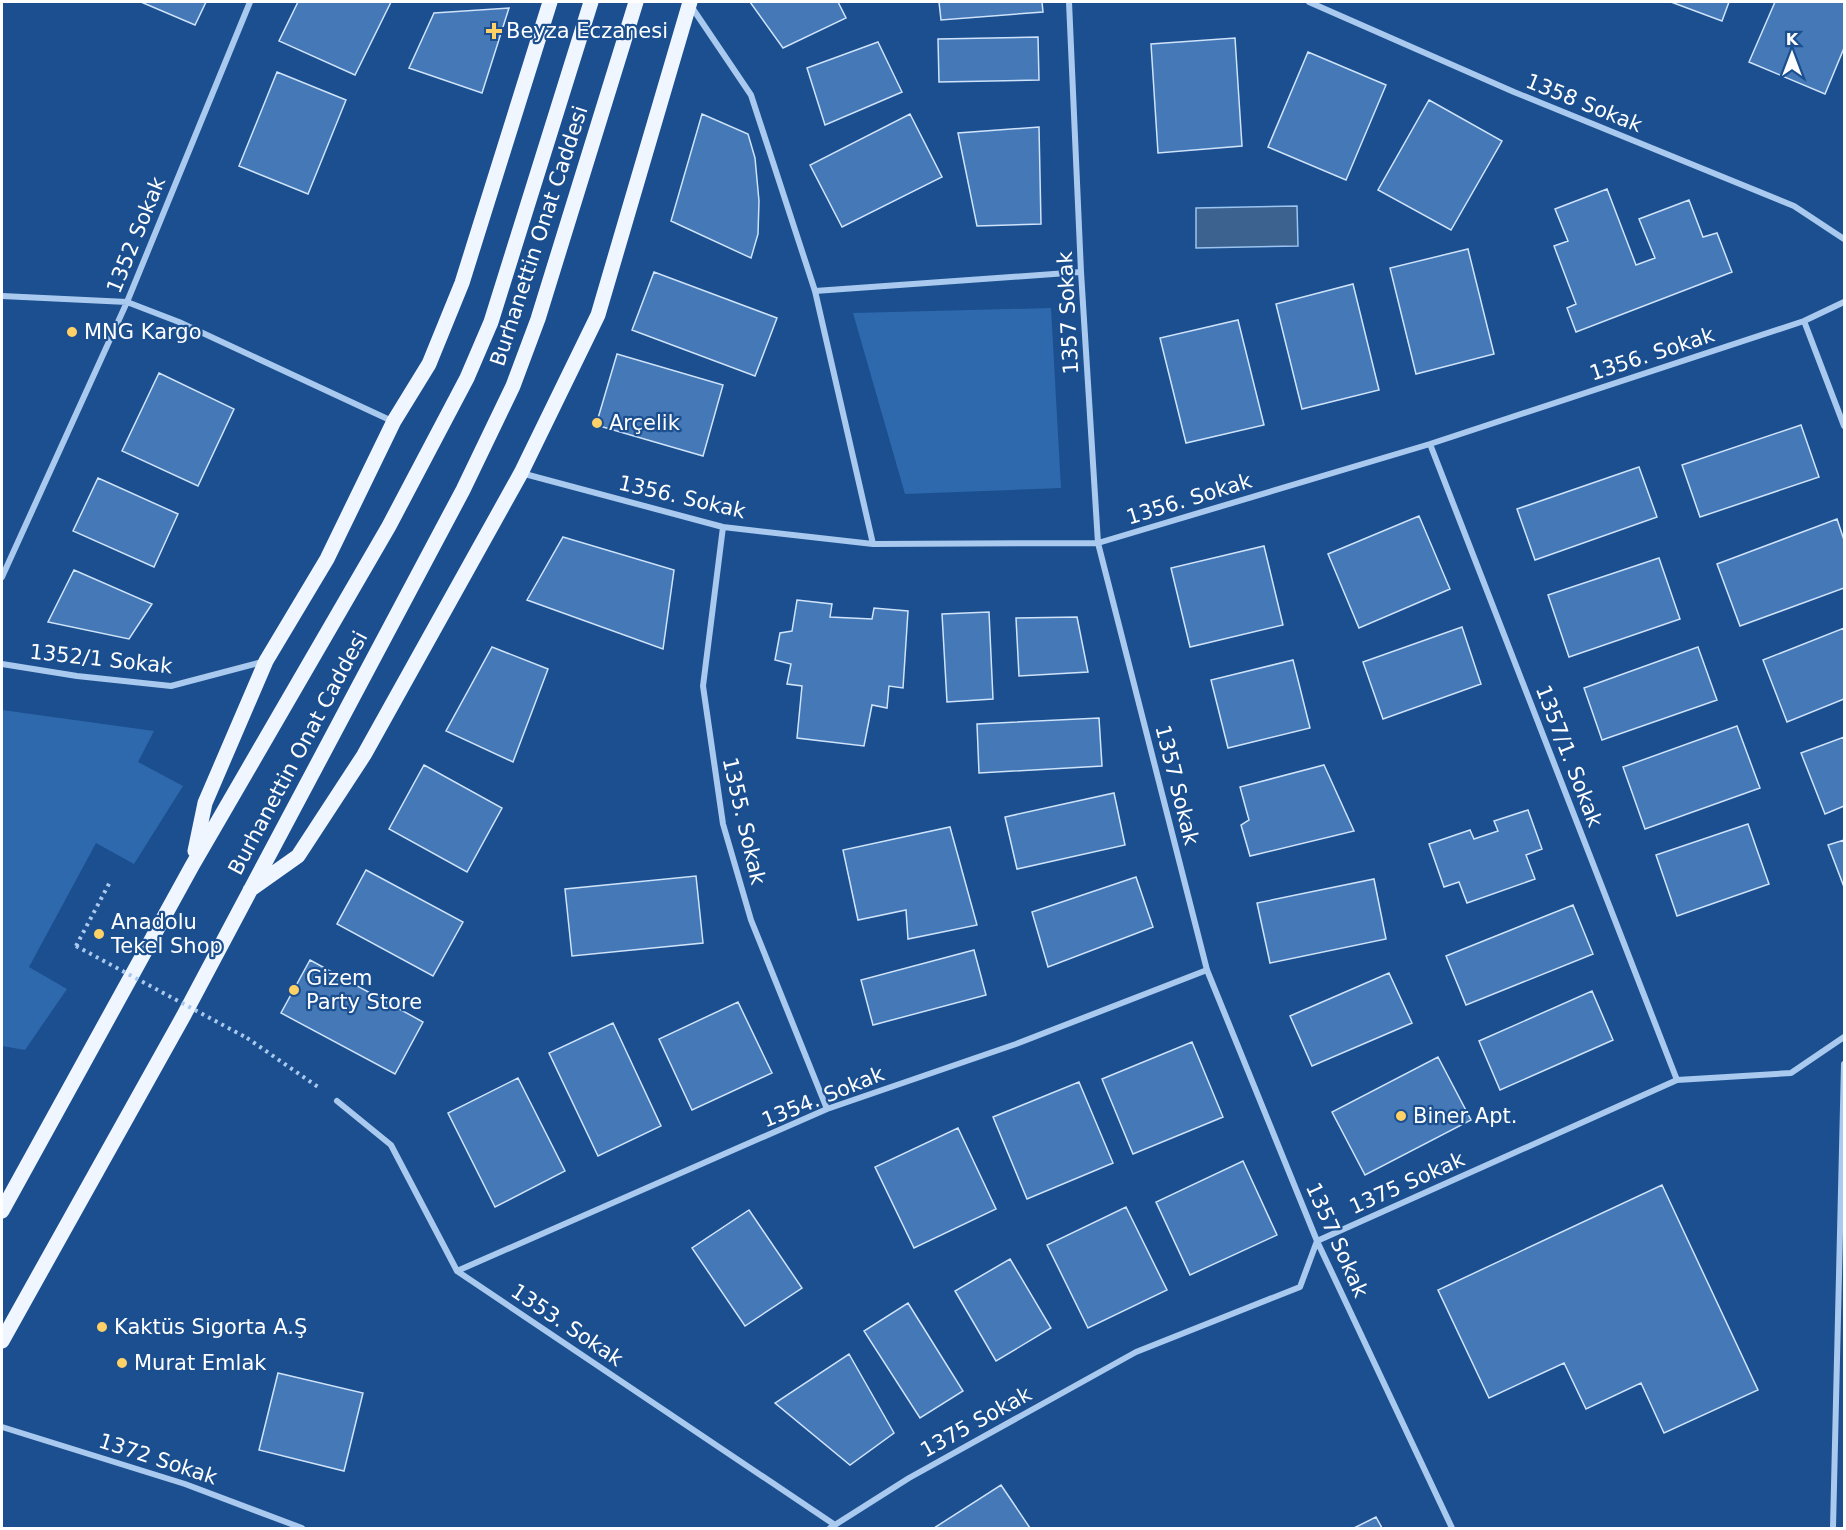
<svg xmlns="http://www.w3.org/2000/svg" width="1846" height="1530" font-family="'DejaVu Sans',sans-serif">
<rect width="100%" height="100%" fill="#1b4f8f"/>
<path fill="#2e69ad" d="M1051,308L1061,488L905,494L853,313Z
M2,710L154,731L138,762L183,786L134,864L96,843L29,967L67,989L25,1050L2,1046Z"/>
<path fill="#3c6290" stroke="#9cc4f0" stroke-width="1.5" d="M1297,206L1298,246L1196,248V208Z"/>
<path fill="#4478b7" stroke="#cfe3fa" stroke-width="1.5" d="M141,2H206L195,25Z
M298,2H391L355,75L279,41Z
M750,2H838L846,18L783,48Z
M939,2H1042L1043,12L941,20Z
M1671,2H1729L1722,21Z
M1775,2H1844V48L1825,94L1749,62Z
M509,8L482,93L409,68L434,13Z
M1038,37L1039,80L939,82L938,39Z
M1235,38L1242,146L1158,153L1151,44Z
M878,42L902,92L825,125L807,68Z
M1308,52L1386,85L1346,180L1268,147Z
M277,72L346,100L308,194L239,166Z
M1429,100L1502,141L1451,230L1378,190Z
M702,114L748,134L755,158L759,201L758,234L751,258L671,221Z
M910,114L942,177L842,227L810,165Z
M1039,127L1041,224L977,226L958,133Z
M1607,189L1636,265L1655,258L1639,219L1689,200L1703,237L1717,233L1732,272L1576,332L1567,308L1576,304L1554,246L1568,241L1555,209Z
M1468,249L1494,354L1416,374L1390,268Z
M654,272L777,318L755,376L632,330Z
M1353,284L1379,390L1302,409L1276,304Z
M1238,320L1264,425L1186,443L1160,338Z
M617,354L723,385L703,456L596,425Z
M159,373L234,409L198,486L122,451Z
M1801,425L1819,477L1700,517L1682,465Z
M1639,467L1657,517L1535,560L1517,509Z
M98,478L178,514L154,567L73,531Z
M1419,516L1450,589L1359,628L1328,554Z
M1837,519L1844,540V588L1740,626L1717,564Z
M563,537L674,570L663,649L527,600Z
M1264,546L1283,625L1190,647L1171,568Z
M1659,558L1680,619L1569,657L1548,595Z
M74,570L152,604L129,639L48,622Z
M797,600L832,604L830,617L872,619L874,608L908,611L903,688L889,686L887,708L872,705L864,746L797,738L802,686L787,684L791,664L775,660L780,633L792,631Z
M989,612L993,699L947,702L942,614Z
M1077,617L1088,672L1019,676L1016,618Z
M1462,627L1481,684L1383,719L1363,662Z
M1844,628V699L1787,722L1763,660Z
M492,647L548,669L513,762L446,731Z
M1698,647L1717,700L1602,740L1584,688Z
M1293,660L1310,728L1228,748L1211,680Z
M1099,718L1102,766L979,773L977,724Z
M1737,726L1760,788L1645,829L1623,767Z
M1844,737V806L1825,814L1801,753Z
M424,765L502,808L467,872L389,829Z
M1324,765L1354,831L1250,856L1241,825L1249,820L1240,787Z
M1114,793L1125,845L1017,869L1005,817Z
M1528,810L1542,849L1526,855L1535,879L1467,903L1459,882L1444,887L1429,844L1470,830L1474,839L1498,831L1494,821Z
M1748,824L1769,884L1677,916L1656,855Z
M950,827L977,925L908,939L906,910L858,920L843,850Z
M1844,840V887L1828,845Z
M366,870L463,922L433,976L337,924Z
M696,876L703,943L572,956L565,889Z
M1136,877L1153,927L1048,967L1032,912Z
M1374,879L1386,939L1270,963L1257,903Z
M1573,905L1593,954L1466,1005L1446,956Z
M974,950L986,995L873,1025L861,980Z
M310,960L423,1022L395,1074L281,1013Z
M1389,973L1412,1023L1312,1066L1290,1016Z
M1592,991L1613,1040L1500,1090L1479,1041Z
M738,1002L772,1073L692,1110L659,1039Z
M613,1023L661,1126L598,1156L549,1053Z
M1192,1042L1223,1117L1133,1154L1102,1079Z
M1438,1057L1471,1120L1365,1175L1332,1112Z
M518,1078L565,1171L495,1207L448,1113Z
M1079,1082L1113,1163L1027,1199L993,1117Z
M958,1128L996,1209L914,1248L875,1167Z
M1243,1161L1277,1235L1190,1275L1156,1202Z
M1662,1185L1758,1390L1664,1433L1641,1383L1586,1409L1564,1363L1489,1398L1438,1290Z
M1126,1207L1167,1290L1088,1328L1047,1245Z
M749,1210L802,1288L745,1326L692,1248Z
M1010,1259L1051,1328L996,1361L955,1291Z
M908,1303L963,1391L920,1418L864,1331Z
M849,1354L894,1433L850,1465L775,1403Z
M278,1373L363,1393L344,1471L259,1450Z
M1001,1485L1030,1528H934Z
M1376,1517L1382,1528H1354Z"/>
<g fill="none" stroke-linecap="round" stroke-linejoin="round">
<path stroke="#a9c9ee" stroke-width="4" stroke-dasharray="3 4.5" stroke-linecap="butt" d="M76,946L111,880
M247,1038L321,1089"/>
<path stroke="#a9c9ee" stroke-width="6" d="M1069,2L1081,272L1098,543L1207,970L1317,1241L1452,1528
M1309,2L1514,92L1794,206L1844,239
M691,6L751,95L815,291L873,544
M815,291L1081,272
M2,296L127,302L179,322L392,421
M1804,321L1844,426
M1430,444L1677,1080
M521,473L723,527L873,544L1098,543L1430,444L1804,321L1844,302
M723,527L703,686L723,824L751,920L827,1109
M2,577L127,302L250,2
M2,664L77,676L171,686L262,662
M337,1101L391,1145L457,1271L835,1525
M457,1271L827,1109L1016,1044L1207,970
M2,1427L185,1484L302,1528
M830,1528L909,1478L1136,1352L1300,1287L1317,1241L1677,1080L1791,1073L1844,1037
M1833,1528L1844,1064"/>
<path stroke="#f0f6ff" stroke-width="15" d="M195,851L205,803L266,661L327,559L394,421L429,364L462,283L550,2
M250,890L298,856L364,755L521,473L598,315L690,2
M2,1211L192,866L389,526L467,378L491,322L591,2
M2,1341L184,1015L463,490L513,386L538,319L636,2"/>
<path stroke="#a9c9ee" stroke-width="4" stroke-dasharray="3 4.5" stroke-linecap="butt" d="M76,946L247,1038"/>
</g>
<g fill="#ffd166" stroke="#1b4f8f" stroke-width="2">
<path d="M491 22h6v6h6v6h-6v6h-6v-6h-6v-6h6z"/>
<circle cx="72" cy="332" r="6"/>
<circle cx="597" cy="423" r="6"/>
<circle cx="99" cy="934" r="6"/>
<circle cx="294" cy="990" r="6"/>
<circle cx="1401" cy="1116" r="6"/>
<circle cx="102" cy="1327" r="6"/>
<circle cx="122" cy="1363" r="6"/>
</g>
<g text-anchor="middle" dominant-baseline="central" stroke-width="4.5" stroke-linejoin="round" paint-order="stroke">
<g font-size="21" fill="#fff" stroke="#1b4f8f" text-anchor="start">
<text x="506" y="31">Beyza Eczanesi</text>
<text x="84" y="332">MNG Kargo</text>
<text x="609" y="423">Arçelik</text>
<text x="111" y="922">Anadolu<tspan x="111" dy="24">Tekel Shop</tspan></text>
<text x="306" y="978">Gizem<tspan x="306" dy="24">Party Store</tspan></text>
<text x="1413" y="1116">Biner Apt.</text>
<text x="114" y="1327">Kaktüs Sigorta A.Ş</text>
<text x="134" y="1363">Murat Emlak</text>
</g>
<g font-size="21" fill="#fff" stroke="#1b4f8f">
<text transform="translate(1584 103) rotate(22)">1358 Sokak</text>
<text transform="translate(136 235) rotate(-68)">1352 Sokak</text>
<text transform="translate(539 236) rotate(-72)">Burhanettin Onat Caddesi</text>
<text transform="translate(1068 313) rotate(-93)">1357 Sokak</text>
<text transform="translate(1652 354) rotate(-18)">1356. Sokak</text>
<text transform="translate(682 497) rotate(13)">1356. Sokak</text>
<text transform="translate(1189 499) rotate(-17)">1356. Sokak</text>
<text transform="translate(101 659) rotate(6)">1352/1 Sokak</text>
<text transform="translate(298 753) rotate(-62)">Burhanettin Onat Caddesi</text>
<text transform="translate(1569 756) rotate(69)">1357/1. Sokak</text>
<text transform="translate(1177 785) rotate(76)">1357 Sokak</text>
<text transform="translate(744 821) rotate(77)">1355. Sokak</text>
<text transform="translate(823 1097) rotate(-22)">1354. Sokak</text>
<text transform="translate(1407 1183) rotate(-24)">1375 Sokak</text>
<text transform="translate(1337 1240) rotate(66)">1357 Sokak</text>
<text transform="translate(567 1325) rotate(34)">1353. Sokak</text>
<text transform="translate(976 1422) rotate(-29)">1375 Sokak</text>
<text transform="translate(158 1459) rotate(18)">1372 Sokak</text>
</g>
</g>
<rect width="1846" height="1530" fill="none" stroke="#ffffff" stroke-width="6"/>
<g transform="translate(1792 54)" stroke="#1b4f8f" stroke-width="4.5" paint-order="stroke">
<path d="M0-4.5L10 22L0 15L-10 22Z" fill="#ffffff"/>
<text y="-9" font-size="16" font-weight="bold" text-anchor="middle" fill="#ffffff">K</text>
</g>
</svg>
